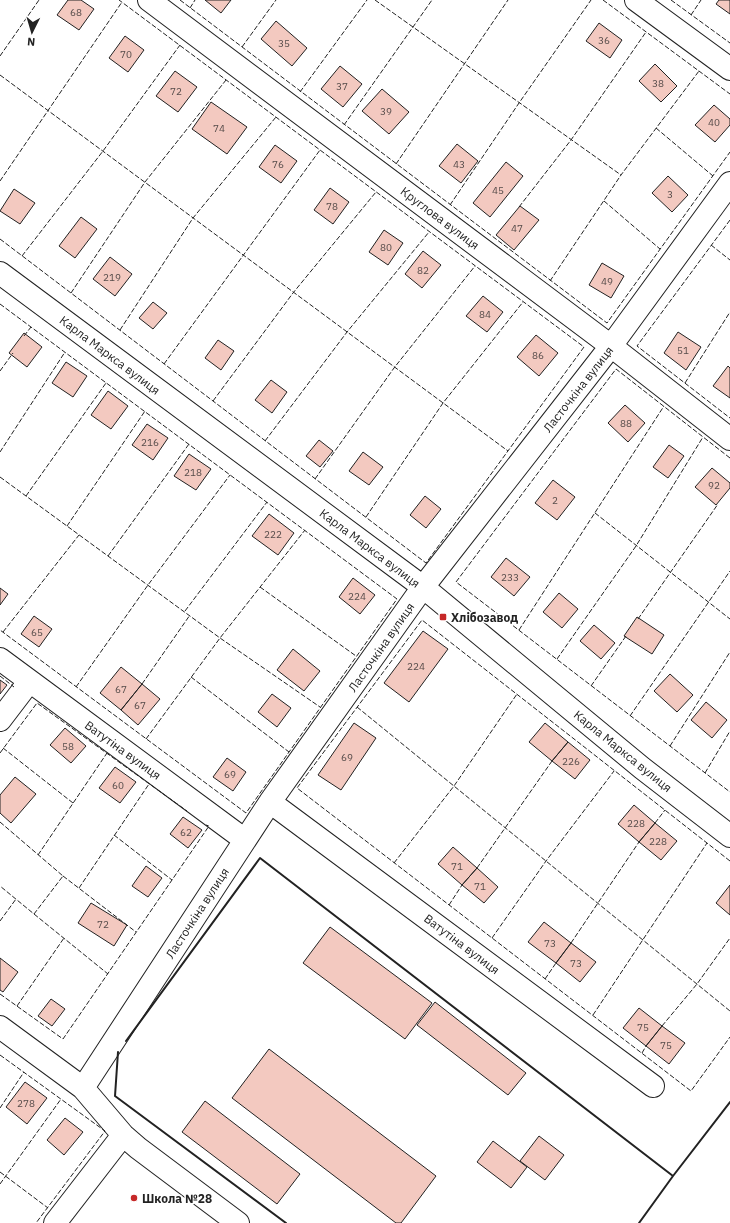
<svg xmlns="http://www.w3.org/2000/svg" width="730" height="1223" font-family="'IBM Plex Sans',sans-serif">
<rect width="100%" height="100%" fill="#fff"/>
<path fill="#f3c9c0" stroke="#222" d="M68,0H81L94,9L79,30L57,15Z
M205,0H231L221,13Z
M719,0H730V14L716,4Z
M276,21L307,48L292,66L261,39Z
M599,23L622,40L610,58L586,41Z
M125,36L144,50L128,72L109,58Z
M655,64L677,86L661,102L639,81Z
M340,66L362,84L343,107L321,89Z
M175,71L197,87L178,112L156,96Z
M382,89L409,112L389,134L362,111Z
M211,102L247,127L227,154L192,129Z
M714,105L730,119V125L715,142L695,125Z
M457,144L478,161L461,183L439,166Z
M275,145L297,161L281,183L259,167Z
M506,162L523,176L490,217L473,203Z
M668,176L688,195L672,212L652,193Z
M330,188L349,202L333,224L314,210Z
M14,189L35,203L20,224L0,211Z
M520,206L539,220L514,250L496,235Z
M81,217L97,229L75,258L59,246Z
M384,230L403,243L388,265L369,252Z
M423,251L441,265L422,288L405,274Z
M110,257L132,274L115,296L93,279Z
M602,263L624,276L611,298L589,285Z
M483,296L503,312L487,332L466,316Z
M153,302L167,313L153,329L139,318Z
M678,332L701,347L686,370L664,353Z
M24,333L42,347L27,367L9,353Z
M536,335L558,353L539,376L517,357Z
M218,340L234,351L221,370L205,358Z
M66,362L87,376L73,397L52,383Z
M728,366L730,368V398L713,386Z
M271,380L287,392L272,413L255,400Z
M108,391L128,406L111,429L91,415Z
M625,405L645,423L628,442L608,423Z
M147,424L168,438L153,460L132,445Z
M319,440L333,451L320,467L306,456Z
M669,445L684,456L668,478L653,467Z
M363,452L383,467L369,485L349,471Z
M189,454L211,469L196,490L174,476Z
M712,468L730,483V488L716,505L695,487Z
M553,480L575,497L557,520L535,503Z
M425,496L441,509L426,528L410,515Z
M269,514L294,533L278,555L252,536Z
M506,558L530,577L514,596L491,577Z
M353,578L375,595L360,614L339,597Z
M0,588L8,594L0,605Z
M559,593L578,609L562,628L543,612Z
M34,616L52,629L39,647L21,634Z
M637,617L664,635L652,654L624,636Z
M594,625L615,643L601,659L580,641Z
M423,631L448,649L409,702L384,683Z
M293,649L320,671L304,691L277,670Z
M121,667L142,684L121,710L100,693Z
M670,674L693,695L677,712L654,691Z
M0,680L7,685L0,694Z
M142,684L160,699L138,725L121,710Z
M272,694L291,708L277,727L258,712Z
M706,702L727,720L712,738L691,720Z
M354,723L376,738L341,790L318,775Z
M545,723L568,742L552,761L529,742Z
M65,728L86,746L71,763L50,745Z
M568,742L590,760L575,779L552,761Z
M227,758L246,772L233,791L213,777Z
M115,767L136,782L120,803L99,788Z
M15,777L36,794L11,823L0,813V795Z
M634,805L655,823L639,842L618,824Z
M183,817L202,830L188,848L170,834Z
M655,823L677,841L661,860L639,842Z
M453,847L477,868L462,885L438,864Z
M146,866L162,878L148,897L132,886Z
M477,868L498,887L484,903L462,885Z
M730,885V915L716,903Z
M91,903L127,925L114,946L78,923Z
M544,922L571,943L556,963L528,942Z
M330,927L432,1003L405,1039L303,963Z
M571,943L596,962L580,982L556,963Z
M0,958L18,972L3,992L0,990Z
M51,999L65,1009L52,1026L38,1016Z
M435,1002L526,1073L508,1095L417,1025Z
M639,1008L662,1026L646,1046L623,1028Z
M662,1026L685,1043L669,1064L646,1046Z
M269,1049L436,1176L401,1223H396L232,1098Z
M25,1082L47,1098L27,1124L6,1107Z
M205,1101L300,1174L277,1204L182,1132Z
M65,1118L83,1132L64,1155L47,1140Z
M539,1136L564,1155L545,1180L520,1161Z
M493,1141L527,1167L511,1188L477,1162Z"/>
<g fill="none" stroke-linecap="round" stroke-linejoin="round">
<g stroke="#222" stroke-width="24">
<path id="minor" d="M149,0L611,346L730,439
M636,0L730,69
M0,273L423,587L642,768L730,836
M0,659L245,840
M0,720L29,682
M270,802L653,1086
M0,1027L83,1088L123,1135L138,1148L238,1223
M83,1088L270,802L423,587L611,346L730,183
M55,1223L123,1135"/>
</g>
<use href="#minor" stroke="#fff" stroke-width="22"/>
<path stroke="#222" stroke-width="1" stroke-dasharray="5 2" stroke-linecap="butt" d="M180,0L607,323L730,152
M375,0L621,175
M603,0L730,94
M671,0L730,43
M190,8L195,0
M691,15L701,0
M242,47L276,0
M0,56L39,0
M0,75L508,451
M300,92L367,0
M344,125L432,0
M656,128L713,176
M396,164L508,0
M0,181L122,2
M604,201L660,249
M450,205L519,103L591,0
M519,207L571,140L646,32
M730,220L637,346L730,418
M0,239L426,563L584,347L119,0
M711,245L730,260
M22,256L103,151L180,45
M550,281L621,175L699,71
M71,293L145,182L226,80
M0,304L397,599L246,813L0,630
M120,330L193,218L276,117
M24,336L31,327
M164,364L320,150
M0,371L13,353
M685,383L730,312
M213,401L293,293L376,192
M265,441L347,332L429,232
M0,452L65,352
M730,458L616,369L456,582L730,792
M0,477L220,638L320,707
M315,479L394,368L475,266
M26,496L106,383
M595,513L730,619
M366,517L443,403L523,302
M67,526L145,411
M108,556L189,444
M260,587L356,656
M185,611L267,502
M638,619L718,504
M519,630L664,406
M3,632L79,535
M557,659L636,546L703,437
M0,676L14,687
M191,677L289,752
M142,684L190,615
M591,686L626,636
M76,687L148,585L230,475
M357,707L730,1011
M630,716L730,571
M146,739L220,638L305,530
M670,746L730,652
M3,748L73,803
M0,753L37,703L187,811
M705,773L730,731
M0,822L63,876L34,914L0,886
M655,823L665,810
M114,835L172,880
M38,855L107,753
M730,861L422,620L297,788L691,1091L730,1037
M394,863L454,786L517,694
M477,868L552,761
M63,876L136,932
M79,888L149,784
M449,905L462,885
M34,914L108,974
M0,921L16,899
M492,938L546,861L614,771
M571,943L639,842
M545,979L556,963
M0,994L63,1039L209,826L206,825
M17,1006L64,938
M593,1015L707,843
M662,1026L697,984L730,938
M642,1053L646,1046
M0,1055L105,1131L36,1223
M0,1108L24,1072
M0,1172L48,1208
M0,1184L61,1099"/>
<path stroke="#222" stroke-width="2" d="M126,1041L260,858L673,1176L639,1223
M118,1052L115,1096L286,1223
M673,1176L730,1102"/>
</g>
<g fill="#c62828" stroke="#fff" stroke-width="1.5">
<rect x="439" y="613" width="8" height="8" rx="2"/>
<circle cx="134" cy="1198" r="4"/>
</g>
<g text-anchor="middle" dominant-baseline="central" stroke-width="3" stroke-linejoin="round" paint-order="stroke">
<g font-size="10" fill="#564c4a">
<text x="76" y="12">68</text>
<text x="604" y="40">36</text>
<text x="284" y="43">35</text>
<text x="126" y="54">70</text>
<text x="658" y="83">38</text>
<text x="342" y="86">37</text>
<text x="176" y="91">72</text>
<text x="386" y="111">39</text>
<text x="714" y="122">40</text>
<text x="219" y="128">74</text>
<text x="278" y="164">76</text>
<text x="459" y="164">43</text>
<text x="498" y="190">45</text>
<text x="670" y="194">3</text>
<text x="332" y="206">78</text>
<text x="517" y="228">47</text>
<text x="386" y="247">80</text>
<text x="423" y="270">82</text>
<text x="112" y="277">219</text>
<text x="607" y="281">49</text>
<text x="485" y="314">84</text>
<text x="683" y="350">51</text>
<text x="538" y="355">86</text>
<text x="626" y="423">88</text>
<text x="150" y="442">216</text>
<text x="193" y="472">218</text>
<text x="714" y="485">92</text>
<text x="555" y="500">2</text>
<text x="273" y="534">222</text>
<text x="510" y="577">233</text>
<text x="357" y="596">224</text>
<text x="37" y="632">65</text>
<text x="416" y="666">224</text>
<text x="121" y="689">67</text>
<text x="140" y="705">67</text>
<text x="68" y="746">58</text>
<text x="347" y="757">69</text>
<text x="571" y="761">226</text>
<text x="230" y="774">69</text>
<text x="118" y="785">60</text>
<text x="636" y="823">228</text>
<text x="186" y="832">62</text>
<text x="658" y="841">228</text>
<text x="457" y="866">71</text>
<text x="480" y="886">71</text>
<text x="103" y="924">72</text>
<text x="550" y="943">73</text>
<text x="576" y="963">73</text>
<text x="643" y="1027">75</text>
<text x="666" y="1045">75</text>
<text x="26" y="1103">278</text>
</g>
<g font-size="12" fill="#222" stroke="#fff">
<text transform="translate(440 218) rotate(37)">Круглова вулиця</text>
<text transform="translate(110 355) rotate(37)">Карла Маркса вулиця</text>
<text transform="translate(578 389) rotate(-52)">Ласточкіна вулиця</text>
<text transform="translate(370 548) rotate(37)">Карла Маркса вулиця</text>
<text transform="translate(381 647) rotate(-55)">Ласточкіна вулиця</text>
<text transform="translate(123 750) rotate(36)">Ватутіна вулиця</text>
<text transform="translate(623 751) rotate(39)">Карла Маркса вулиця</text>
<text transform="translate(197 913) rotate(-57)">Ласточкіна вулиця</text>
<text transform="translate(462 944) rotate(37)">Ватутіна вулиця</text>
</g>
<g font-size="12" font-weight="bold" fill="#222" stroke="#fff" text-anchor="start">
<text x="451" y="617">Хлібозавод</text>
<text x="142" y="1198">Школа №28</text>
</g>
</g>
<g transform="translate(32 32) rotate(185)" stroke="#ffffff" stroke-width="3" paint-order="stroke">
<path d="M0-3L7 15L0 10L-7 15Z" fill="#222222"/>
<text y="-6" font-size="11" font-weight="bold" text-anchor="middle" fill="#222222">N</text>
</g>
</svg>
